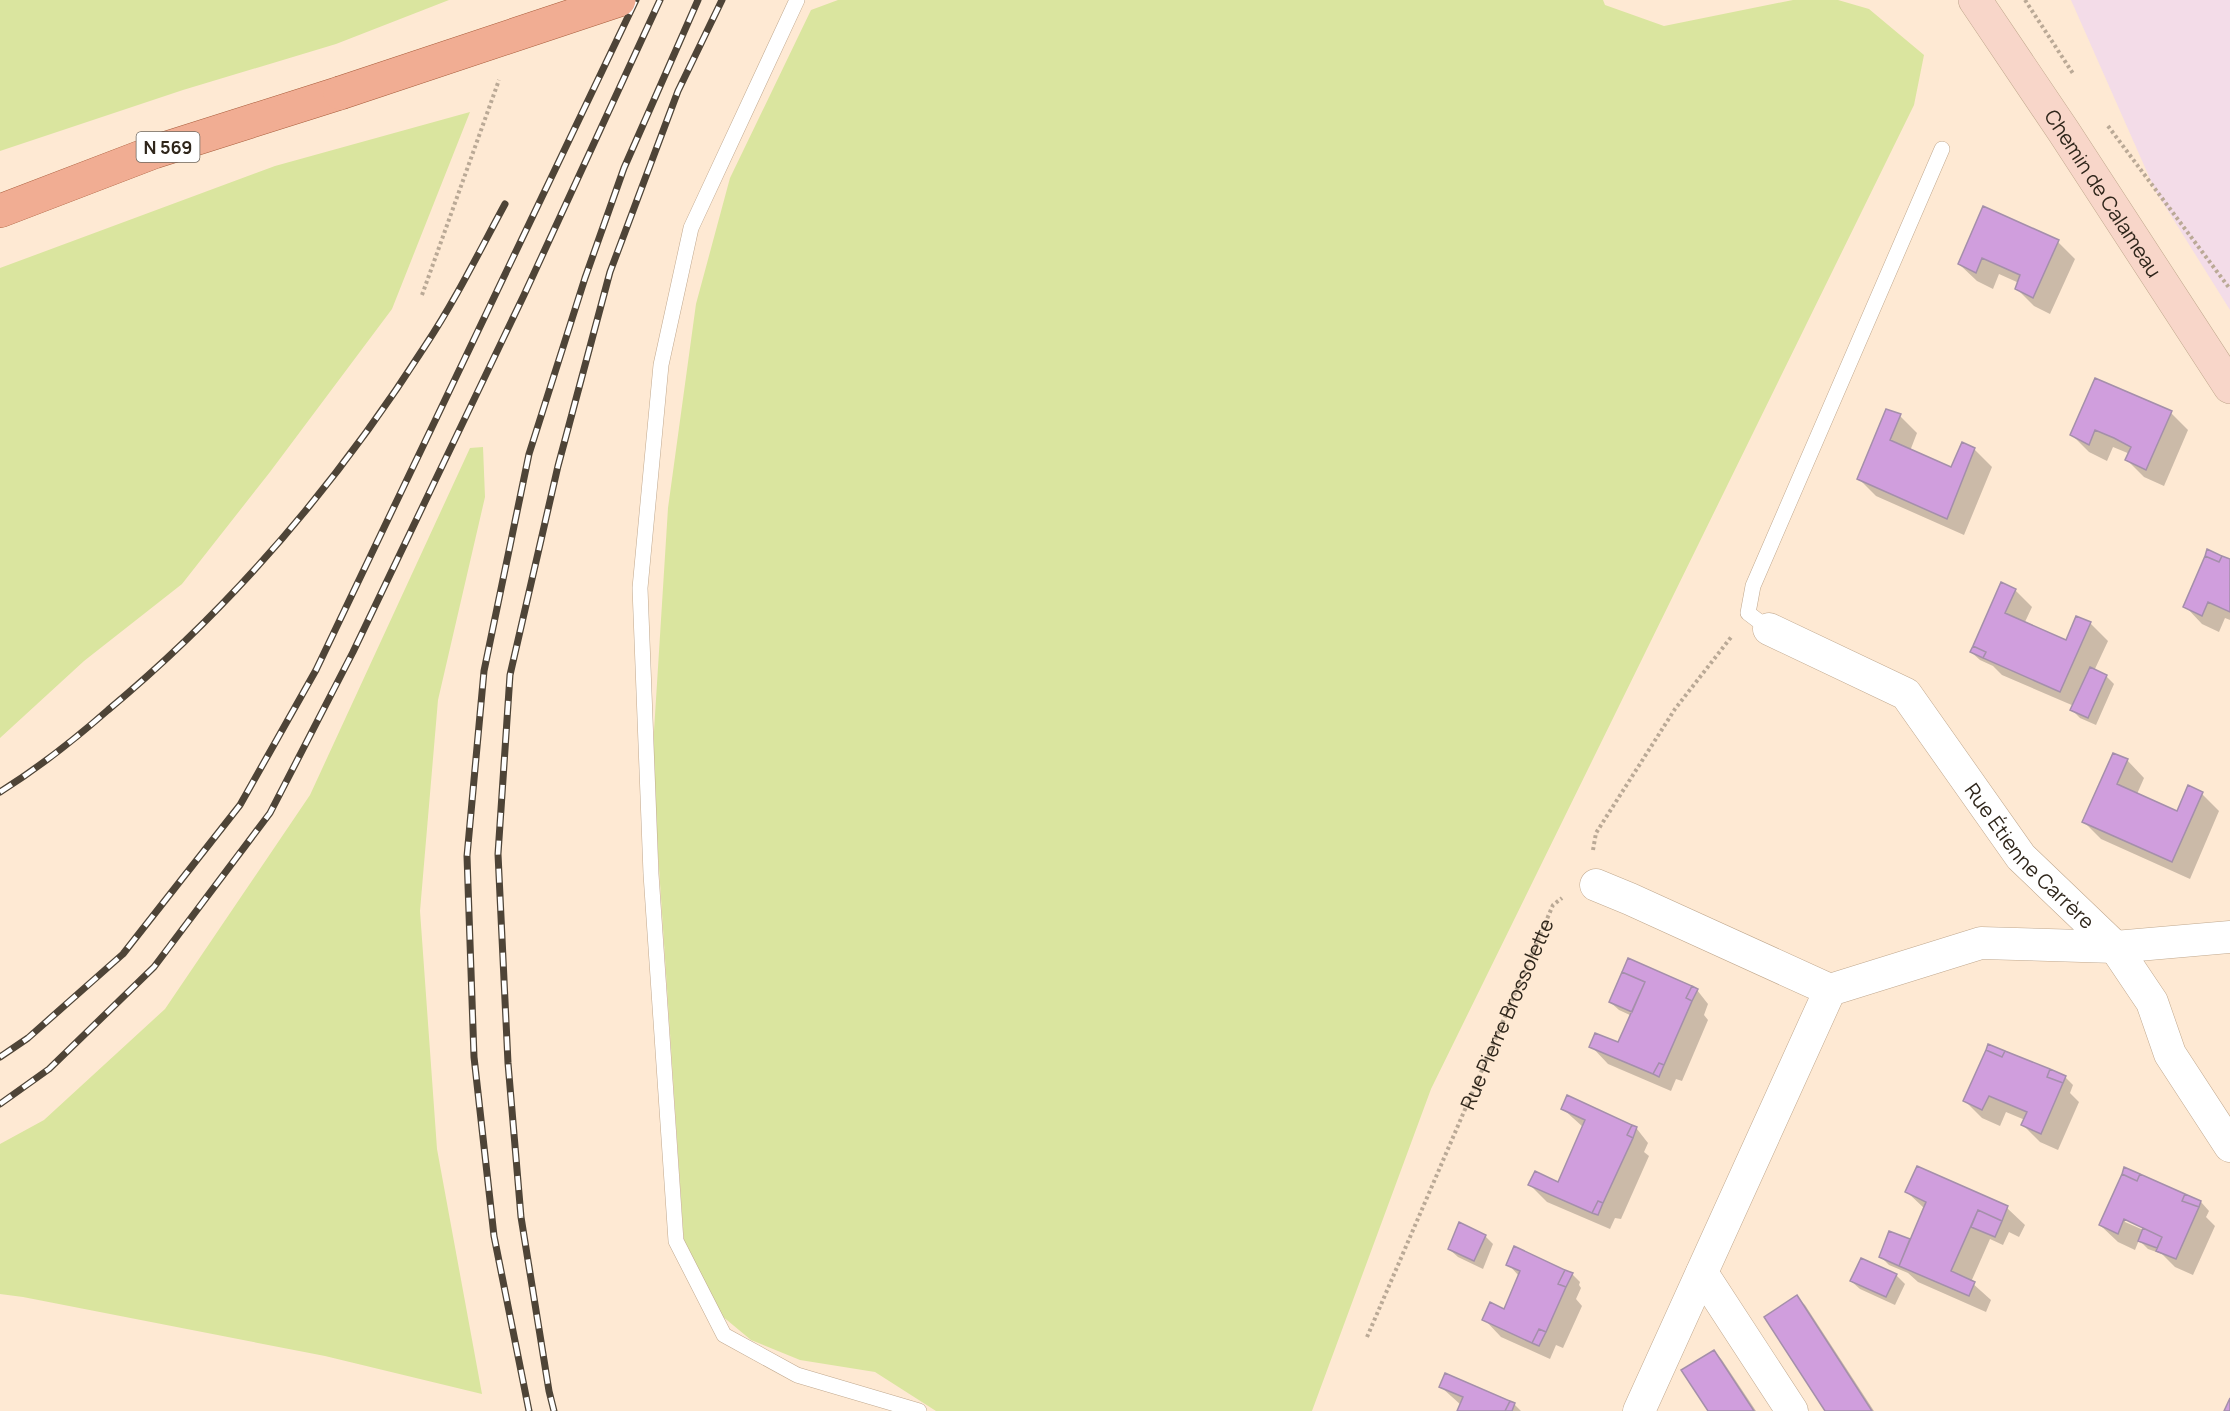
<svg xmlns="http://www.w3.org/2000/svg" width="2230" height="1411" font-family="Manrope,sans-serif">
<rect width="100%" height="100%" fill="#fee9d3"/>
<path fill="#f3dce8" d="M2071,0H2230V310L2155,190Z"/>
<path fill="#dae59f" d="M0,0H449L336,44L183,90L0,151Z
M838,0H1603L1605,5L1664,26L1793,0H1838L1869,9L1924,55L1914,105L1431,1089L1312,1411H936L875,1372L800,1360L751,1340L704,1301L684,1243L652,763L668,508L696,304L730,178L811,10Z
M470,112L392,309L270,472L182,584L84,661L0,738V268L275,166Z
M483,447L485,497L438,700L420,911L437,1149L482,1394L325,1356L23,1297L0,1294V1144L44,1120L165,1009L310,795L470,448Z"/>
<path fill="#0003" fill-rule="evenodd" d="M1983,208L2058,242L2075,259L2050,314L2034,306L2017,289L2019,283L1999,274L1993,289L1977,281L1959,264Z
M2171,413L2188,430L2164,486L2144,477L2127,460L2130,454L2113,447L2107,461L2089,452L2072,435Z
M1900,416L1917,433L1910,451L1952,469L1963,444L1975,450L1992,467L1964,535L1876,496L1859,479Z
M2230,561V620L2225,618L2219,632L2202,624L2185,606Z
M2015,590L2032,607L2024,624L2066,642L2077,618L2090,623L2108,641L2094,671L2106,676L2114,684L2096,725L2080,718L2072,710L2074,706L2002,675L1993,666L1980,660L1971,652Z
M2127,760L2144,778L2137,794L2178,813L2202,794L2219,811L2190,879L2101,839L2084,822Z
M1697,990L1708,1004L1704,1015L1708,1020L1682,1081L1676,1079L1671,1091L1608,1064L1591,1046L1619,1044L1632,1016L1619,1010L1610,1002Z
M2065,1077L2073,1085L2070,1093L2079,1102L2058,1150L2040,1142L2023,1125L2025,1120L2006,1112L2000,1126L1982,1118L1965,1101Z
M1568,1097L1637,1129L1648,1143L1644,1152L1649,1156L1621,1219L1615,1218L1610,1229L1547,1202L1530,1185L1559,1184L1583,1127L1563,1109Z
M1918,1168L2007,1208L2025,1225L2019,1237L2009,1232L2003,1245L1990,1239L1971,1282L1991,1300L1986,1312L1918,1282L1908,1273L1889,1265L1881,1257L1909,1240L1911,1242L1925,1209L1907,1192Z
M2125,1169L2201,1202L2209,1211L2206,1217L2215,1226L2193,1275L2175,1267L2162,1254L2148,1249L2139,1240L2135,1250L2118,1242L2100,1225ZM2125,1218L2149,1229L2148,1232L2125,1222Z
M1485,1236L1493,1244L1483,1269L1458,1257L1449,1249Z
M1861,1260L1897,1276L1905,1284L1895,1305L1860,1289L1851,1281Z
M1508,1264L1572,1274L1580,1282L1579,1285L1581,1288L1576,1299L1582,1306L1563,1348L1556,1345L1550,1359L1501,1337L1484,1319L1504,1311L1519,1276Z
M1796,1297L1805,1305L1874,1411H1827Z
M1714,1351L1722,1360L1756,1411H1709Z
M1446,1375L1515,1405L1521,1411H1458L1461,1405L1441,1387Z"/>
<path fill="#d09edd" stroke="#a48faa" stroke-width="1.5" d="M1983,206L2059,240L2033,298L2015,289L2020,275L1982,258L1976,273L1958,264Z
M2095,378L2172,411L2146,470L2125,460L2131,447L2114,438L2095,430L2089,445L2070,435Z
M1886,409L1901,414L1890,440L1951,467L1962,442L1975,448L1947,519L1857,479Z
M2207,549L2222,556L2219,562L2205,556Z
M2205,556L2219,562L2222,556L2230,559V612L2208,602L2202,616L2183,607Z
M2001,582L2016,589L2005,613L2066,640L2076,616L2091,622L2060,692L1983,658L1986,652L1973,646Z
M1973,646L1986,652L1983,658L1970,652Z
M2090,667L2107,675L2088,718L2070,710Z
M2113,753L2128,759L2117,784L2177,811L2188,785L2203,792L2172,862L2082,822Z
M1628,958L1692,986L1686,998L1692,1001L1664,1065L1659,1063L1653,1074L1589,1047L1595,1033L1618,1042L1645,982L1622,972Z
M1622,972L1645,982L1632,1012L1609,1002Z
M1692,986L1698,989L1692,1001L1686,998Z
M1988,1044L2005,1051L2002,1057L1986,1050Z
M1986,1050L2002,1057L2005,1051L2050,1069L2047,1077L2063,1083L2041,1134L2021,1125L2027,1112L1989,1096L1982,1110L1963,1101Z
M1659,1063L1664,1065L1659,1077L1653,1074Z
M2050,1069L2066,1076L2063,1083L2047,1077Z
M1567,1095L1632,1125L1627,1135L1633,1138L1603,1203L1598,1201L1592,1213L1528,1185L1535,1171L1558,1182L1585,1120L1561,1109Z
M1632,1125L1637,1127L1633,1138L1627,1135Z
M1917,1166L2008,1206L2002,1221L1978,1210L1951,1271L1975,1282L1969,1296L1899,1266L1926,1202L1905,1192Z
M2124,1167L2140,1174L2137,1181L2122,1174Z
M2122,1174L2137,1181L2140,1174L2185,1194L2182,1201L2199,1207L2176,1259L2156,1251L2162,1237L2124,1219L2118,1234L2099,1225Z
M2185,1194L2201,1201L2199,1207L2182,1201Z
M1598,1201L1603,1203L1598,1215L1592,1213Z
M1978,1210L2002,1221L1995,1237L1971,1227Z
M1459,1222L1486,1235L1474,1261L1448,1249Z
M2143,1228L2162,1237L2157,1248L2138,1241Z
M1889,1231L1910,1239L1899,1266L1879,1257Z
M1514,1246L1565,1270L1558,1284L1566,1287L1546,1332L1539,1329L1532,1343L1482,1320L1490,1302L1504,1309L1520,1271L1506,1265Z
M1861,1258L1897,1274L1886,1297L1850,1281Z
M1565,1270L1573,1273L1566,1287L1558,1284Z
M1797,1295L1872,1411H1825L1764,1317Z
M1539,1329L1546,1332L1539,1346L1532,1343Z
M1714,1350L1754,1411H1708L1681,1370Z
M1445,1373L1510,1401L1505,1411H1457L1463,1397L1439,1387Z
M2230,1398V1411H2224Z
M1510,1401L1515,1403L1512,1411H1505Z"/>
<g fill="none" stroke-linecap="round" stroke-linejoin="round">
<g stroke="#c0a88e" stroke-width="16">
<path id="lane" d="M797,0L691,228L661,365L640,588L651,874L676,1241L724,1335L797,1375L919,1411
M1769,629L1748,613L1753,586L1942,149"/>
</g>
<g stroke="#c0a88e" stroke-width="33">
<g id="street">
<path id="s2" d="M1769,629L1906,694L2021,857L2115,947L2152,1002L2170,1054L2230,1146"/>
<path d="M1596,885L1630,899L1830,990L1981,943L2115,947L2230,937"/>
<path d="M1702,1273L1792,1411"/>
<path d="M1639,1411L1830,990"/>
</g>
</g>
<g stroke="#c0a88e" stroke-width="34">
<g id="secondary">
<path id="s3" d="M1975,0L2064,132L2230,387"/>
</g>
</g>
<g stroke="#a75b3a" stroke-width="34">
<path id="primary" d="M0,211L154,152L340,93"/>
</g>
<g stroke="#baa996" stroke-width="4" stroke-dasharray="3 3" stroke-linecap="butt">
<path d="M2025,0L2074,75"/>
<path d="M2108,126L2230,289"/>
<path d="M422,295L499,80"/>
<path d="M1593,850L1596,833L1675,709L1732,636"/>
<path id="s1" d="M1367,1337L1553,905L1562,898"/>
</g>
<use href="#lane" stroke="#fff" stroke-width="15"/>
<use href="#street" stroke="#fff" stroke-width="32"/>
<use href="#secondary" stroke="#f8d6c9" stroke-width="33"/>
<use href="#primary" stroke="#f1ad93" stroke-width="33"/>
<g stroke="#4e4437" stroke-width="7">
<path id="rail" d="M0,792C38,768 74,740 108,710C232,607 338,482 425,346C455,301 479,252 505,204
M0,1057L28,1038L123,954L240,805L316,670L636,0
M0,1104L49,1069L154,967L270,813L353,652L524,295L660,0
M529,1411L494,1236L474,1057L467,856L484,671L529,454L585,278L624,168L698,0
M554,1411L549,1391L521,1217L508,1063L498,854L510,675L558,466L610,272L678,91L722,0"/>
</g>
<use href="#rail" stroke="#fff" stroke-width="4.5" stroke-dasharray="14" stroke-linecap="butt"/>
<g stroke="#a75b3a" stroke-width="34" stroke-linecap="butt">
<path id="primary-bridge" d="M340,93L619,0"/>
</g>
<use href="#primary-bridge" stroke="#f1ad93" stroke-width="33"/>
</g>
<g text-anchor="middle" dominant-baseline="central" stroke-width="4.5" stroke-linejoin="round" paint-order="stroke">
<rect fill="#fff" stroke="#6d675f" stroke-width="1.5" x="136.5" y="132" width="63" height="30" rx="4.5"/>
<g font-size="18" font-weight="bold" fill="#2f261b">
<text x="168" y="147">N 569</text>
</g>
<g font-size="20" fill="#2f261b" stroke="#fff">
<text stroke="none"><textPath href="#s3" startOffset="232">Chemin de Calameau</textPath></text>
<text stroke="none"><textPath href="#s2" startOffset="356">Rue Étienne Carrère</textPath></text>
<text stroke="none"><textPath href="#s1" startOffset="352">Rue Pierre Brossolette</textPath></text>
</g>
</g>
</svg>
